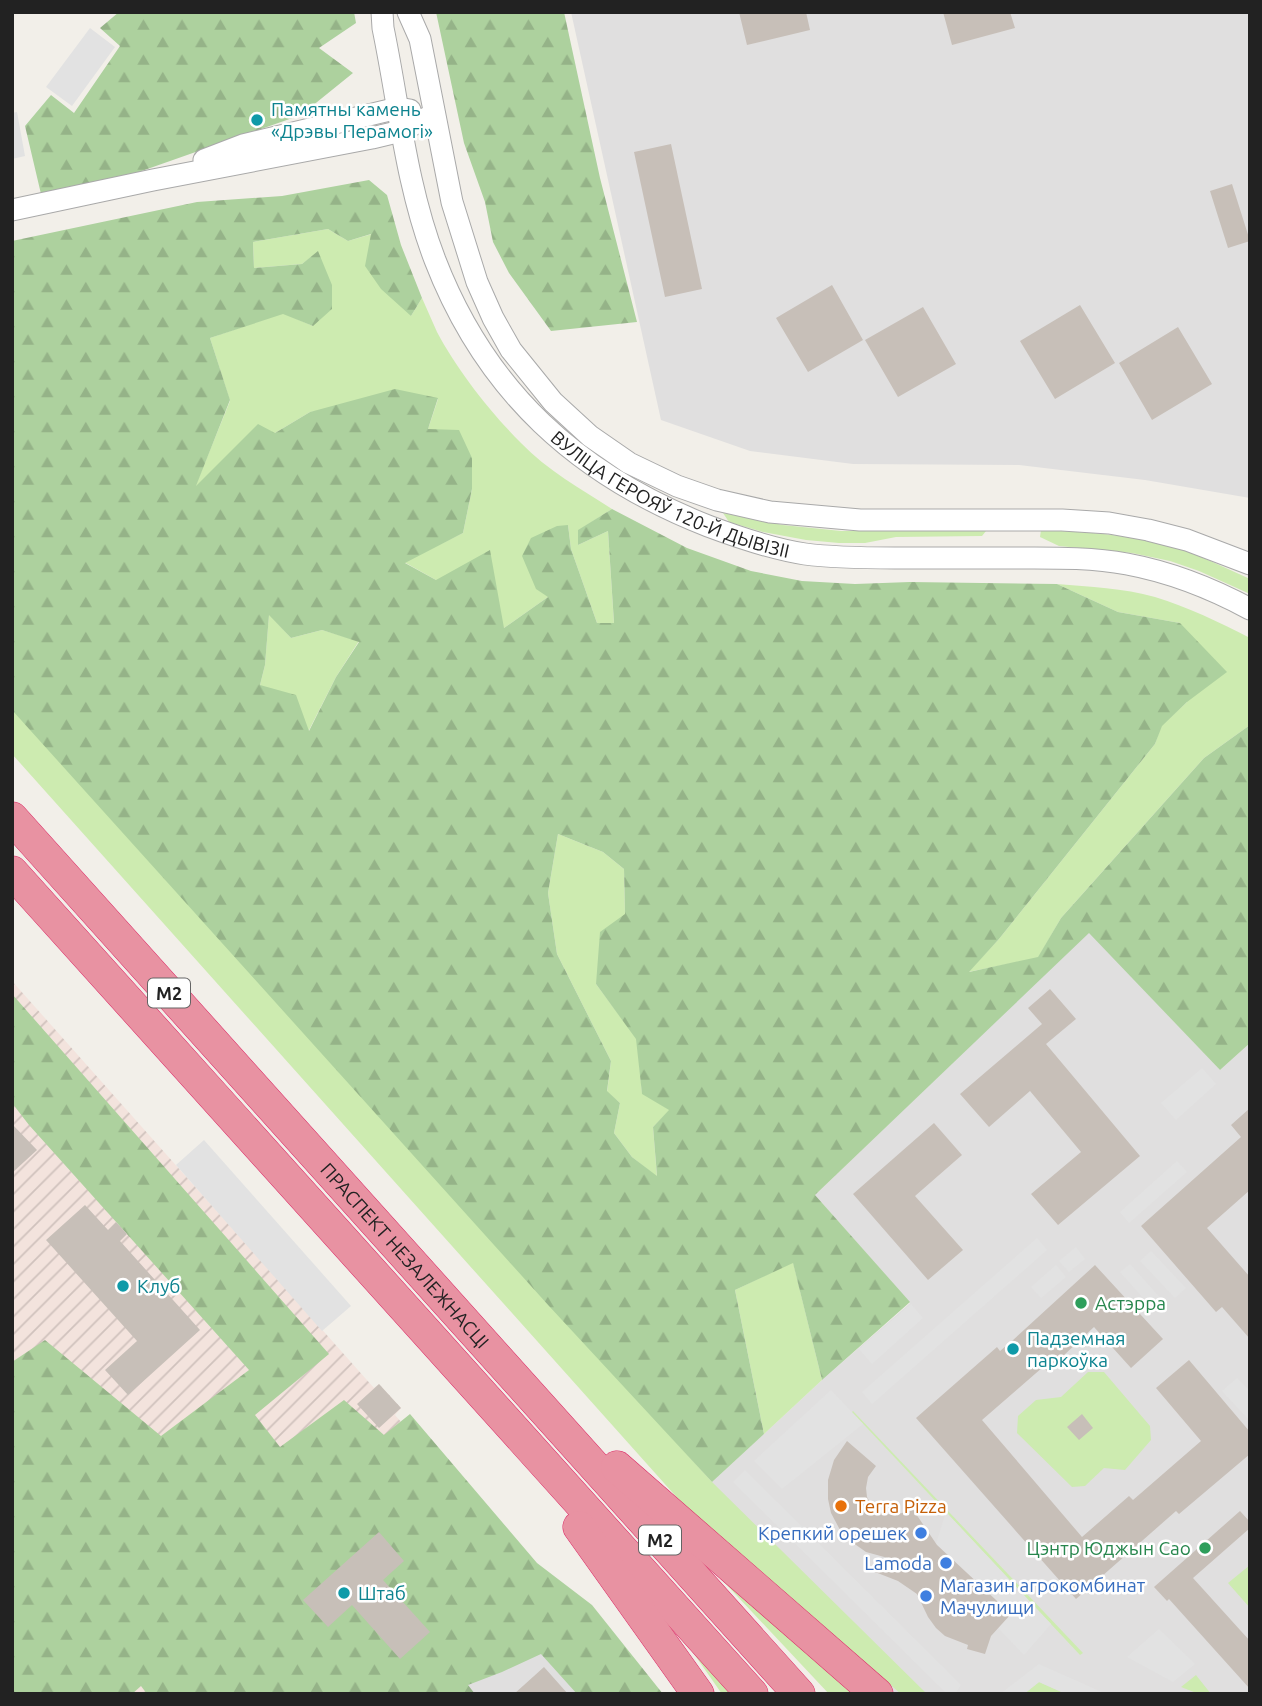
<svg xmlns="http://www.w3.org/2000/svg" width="1262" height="1706" font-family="Ubuntu,sans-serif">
<defs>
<pattern id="military-furrows" width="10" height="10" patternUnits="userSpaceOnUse" patternTransform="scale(1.75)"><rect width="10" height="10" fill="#f3e3dd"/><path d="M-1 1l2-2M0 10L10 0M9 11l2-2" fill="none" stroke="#d0c2bd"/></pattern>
<pattern id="forest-firs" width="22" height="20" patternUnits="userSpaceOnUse" patternTransform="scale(1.75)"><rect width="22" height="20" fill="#add19e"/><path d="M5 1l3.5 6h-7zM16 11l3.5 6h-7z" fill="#95b388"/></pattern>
</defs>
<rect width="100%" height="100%" fill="#f2efe9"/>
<path fill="#e0dfdf" d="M571,12H1250V498L1145,480L1019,465L853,464L750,451L661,420Z
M1089,932L1220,1070L1250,1043V1694H896L710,1535L712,1482L822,1380L910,1303L815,1195Z
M513,1599L605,1694H393Z"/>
<path fill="url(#military-furrows)" d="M12,981L374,1388L379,1384L401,1408L395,1415L528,1568L375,1694H12Z"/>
<path fill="#cdebb0" d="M328,229L348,241L372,234L411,316L422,298C427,309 432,321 437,332C457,370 491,413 521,443C547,470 581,489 612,509L579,530L578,545L608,531L614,624L597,623L571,549L568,525L548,597L504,628L436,580L404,562L463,533L472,489L428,429L438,399L310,412L275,433L195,487L230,401L210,338L283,313L313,326L318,252L302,264L254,268L253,242Z
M723,513L783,525L841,531H986L982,536L896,537L865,543H839L806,540L763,532L729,522Z
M1041,530C1084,532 1128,534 1170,546C1197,554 1224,567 1250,579V594L1199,571L1170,561L1132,553L1059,546L1040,537Z
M1057,584C1090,587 1123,588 1155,597C1188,607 1219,622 1250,638V725L1204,758L1061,918L1038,958L968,972L999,939L1155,744L1161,726L1187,702L1180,623L1118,612Z
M269,614L291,638L322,630L359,641L336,677L308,732L260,685L265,665Z
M12,708L712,1482L927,1694H901L689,1511L12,754Z
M558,834L603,852L624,869L625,915L596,984L637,1039L642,1093L670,1110L653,1127L657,1177L632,1157L614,1133L620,1103L607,1092L611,1061L557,954L548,893Z
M793,1262L822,1380L764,1434L735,1290Z
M1088,1372H1104L1150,1426L1151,1440L1125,1470L1104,1468L1085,1486L1072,1487L1017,1433L1018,1416L1036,1400L1061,1397Z
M853,1411L1083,1653L1080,1655L852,1412Z
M693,1549L860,1694H829Z
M1250,1565V1608L1228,1583Z
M673,1624L733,1694H722Z
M1196,1675L1211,1694H1199L1181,1687Z
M1039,1682L1066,1694H1024Z"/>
<path fill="url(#forest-firs)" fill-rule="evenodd" d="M119,12H354L356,23L319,48L353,73L301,115L136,173L41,194L25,126L51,95L74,113L120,46L100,28Z
M436,12H564L600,178L637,322L551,331L509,273L493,242L485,202L464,143Z
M369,180L387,195L401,245L422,298L411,316L381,289L365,266L371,234L348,241L328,229L253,242L254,268L302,264L318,251L332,285V309L313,326L283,314L210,338L230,400L196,486L258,424L275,433L310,412L395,389L438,398L428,429L459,430L472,458V489L463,533L405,563L436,580L490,550L504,628L548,597L536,589L522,556L531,538L557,526L568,525L571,549L597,623H614L608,531L578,545V530L612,509L687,548L751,571L802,581L855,584L910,582L1057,584L1118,612L1180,623L1227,672L1187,702L1162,726L1155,744L999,939L969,972L1038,957L1061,918L1204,758L1250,725V1043L1220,1070L1089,933L815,1195L910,1302L822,1380L793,1263L735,1290L764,1434L712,1482L549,1306L12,710V241L197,202L282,196ZM269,615L291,638L322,630L359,642L336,677L309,731L296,695L260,685L265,665ZM558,834L603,852L624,869L625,914L600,932L596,984L636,1039L642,1094L669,1110L653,1127L657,1176L632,1157L614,1133L620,1103L607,1091L611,1061L557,954L548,893Z
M12,994L329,1354L255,1415L280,1447L344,1400L384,1435L410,1414L537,1563L592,1605L663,1694H577L541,1654L502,1672L468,1685L475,1694H147L141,1686L132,1694H12V1362L45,1340L161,1436L249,1370L29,1125L12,1103Z"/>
<path fill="#e2e2e2" d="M90,28L115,47L72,106L46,87Z
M17,112L25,156L12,159V113Z
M1202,1068L1216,1084L1176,1120L1161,1103Z
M204,1140L351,1306L322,1331L176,1165Z
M1177,1161L1187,1172L1129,1223L1120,1212Z
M1037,1238L1047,1250L872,1404L862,1392Z
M1076,1247L1085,1259L1069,1272L1059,1261Z
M1151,1251L1186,1288L1175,1298L1140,1261Z
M1130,1264L1162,1300L1153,1309L1120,1272Z
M1056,1265L1066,1277L1041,1298L1031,1287Z
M911,1304L923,1318L872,1364L859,1349Z
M1237,1378L1250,1391L1249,1420L1222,1391Z
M831,1390L863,1424L782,1489L754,1461Z
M745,1470L961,1685L955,1694H947L733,1482Z
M946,1512L1051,1624L1024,1655L998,1628L1010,1613L936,1544Z
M1159,1629L1195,1664L1173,1682L1127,1657Z
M1039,1664L1106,1694H1066L1039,1682L1024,1694H1000Z"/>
<path fill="#c7bfb8" d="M739,12H806L810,30L747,45Z
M943,12H1010L1015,28L952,45Z
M671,144L702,289L665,297L634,152Z
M1232,184L1250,241L1228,248L1210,191Z
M832,285L863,340L808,372L776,318Z
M1080,305L1115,363L1055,399L1020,341Z
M923,307L956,364L898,397L865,340Z
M1178,327L1212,384L1152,420L1119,363Z
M1050,989L1076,1019L1046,1044L1140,1156L1058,1225L1031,1194L1081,1152L1030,1091L989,1127L960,1094L1042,1024L1028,1008Z
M1250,1108V1190L1207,1228L1250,1277V1339L1222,1307L1216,1312L1141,1226L1241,1137L1231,1125Z
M934,1123L962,1155L915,1196L963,1250L928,1280L853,1194Z
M12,1124L37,1150L12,1173Z
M85,1205L108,1230L116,1222L127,1234L120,1241L200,1330L128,1395L105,1370L137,1341L46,1240Z
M1095,1265L1163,1339L1131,1368L1094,1327L1047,1371L1043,1367L982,1420L1082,1537L1129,1496L1133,1500L1201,1441L1156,1388L1189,1360L1250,1432V1454L1179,1514L1176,1511L1076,1599L916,1418L997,1347L1000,1351L1012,1341Z
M379,1384L401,1408L379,1428L357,1404Z
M1082,1414L1093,1428L1079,1440L1067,1427Z
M847,1441L876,1466L868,1477L866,1488L867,1497L873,1508L882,1513L894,1515L902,1513L912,1508L937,1545L1011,1614L991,1636L985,1654L967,1649L968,1645L945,1636L936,1628L928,1617L917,1594L898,1581L875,1572L888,1558L866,1552L849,1540L839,1528L831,1513L828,1499V1480L834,1460Z
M1240,1511L1250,1522V1528L1193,1578L1250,1641V1689L1169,1599L1167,1601L1154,1587Z
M379,1532L404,1561L383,1580L430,1632L400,1659L352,1605L328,1627L303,1600Z
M544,1667L568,1694H514Z"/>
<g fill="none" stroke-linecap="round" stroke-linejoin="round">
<g stroke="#a9a9a9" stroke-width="23">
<g id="minor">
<path id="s1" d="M382,12L383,28C399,105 406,185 435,260C486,392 578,475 708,526C740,538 772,549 805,554C835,558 865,558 895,558C934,558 974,558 1014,558C1051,558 1090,557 1127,564C1170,572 1211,588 1250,609"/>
<path d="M408,12L420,39L452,202L477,282L493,318L511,350L553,402L590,436L629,463L677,486L717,500L770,512L860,520H1062L1109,523L1148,530L1187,540L1250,564"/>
<path d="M204,160L243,145L398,108L410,110"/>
<path d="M12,210L153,180L372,138L401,131L434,114"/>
</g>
</g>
<g stroke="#dc2a67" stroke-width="33">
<g id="highway">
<path id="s2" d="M12,818L799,1694"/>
<path d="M12,872L752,1694"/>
<path d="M617,1467L877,1694"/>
<path d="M579,1527L698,1694"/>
</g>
</g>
<use href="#minor" stroke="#fff" stroke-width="21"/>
<use href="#highway" stroke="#e892a2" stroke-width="32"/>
</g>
<g fill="#0f9aa8" stroke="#fff" stroke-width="2.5">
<circle cx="257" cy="120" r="7"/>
<circle cx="123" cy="1286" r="7"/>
<circle cx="1013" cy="1349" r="7"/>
<circle cx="344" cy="1593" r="7"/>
</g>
<g fill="#2e9e5b" stroke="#fff" stroke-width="2.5">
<circle cx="1081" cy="1303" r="7"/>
<circle cx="1205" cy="1548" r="7"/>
</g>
<circle fill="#e8710a" stroke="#fff" stroke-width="2.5" cx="841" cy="1506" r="7"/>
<g fill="#3f7fe0" stroke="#fff" stroke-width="2.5">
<circle cx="921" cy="1533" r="7"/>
<circle cx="946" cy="1563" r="7"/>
<circle cx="926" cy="1596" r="7"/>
</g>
<g text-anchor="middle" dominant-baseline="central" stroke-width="5" stroke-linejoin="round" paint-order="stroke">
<g fill="#fff" stroke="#646464" stroke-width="2">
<rect x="148" y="978.5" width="42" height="29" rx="5"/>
<rect x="639" y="1525.5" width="42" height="29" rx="5"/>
</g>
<g font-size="18" font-weight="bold" fill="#222">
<text x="169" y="993">М2</text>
<text x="660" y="1540">М2</text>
</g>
<g font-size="19" fill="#0d838f" stroke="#fff" text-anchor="start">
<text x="271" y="109">Памятны камень<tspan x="271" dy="22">«Дрэвы Перамогі»</tspan></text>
<text x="137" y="1286">Клуб</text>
<text x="1027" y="1338">Падземная<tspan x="1027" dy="22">паркоўка</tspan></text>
<text x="358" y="1593">Штаб</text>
</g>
<g font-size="19" fill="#222" stroke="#fff">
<text stroke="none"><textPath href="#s1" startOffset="600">ВУЛІЦА ГЕРОЯЎ 120-Й ДЫВІЗІІ</textPath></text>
<text stroke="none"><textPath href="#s2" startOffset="588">ПРАСПЕКТ НЕЗАЛЕЖНАСЦІ</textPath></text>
</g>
<g font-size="19" fill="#27864d" stroke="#fff" text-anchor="start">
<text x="1095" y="1303">Астэрра</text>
<text x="1191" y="1548" text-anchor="end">Цэнтр Юджын Сао</text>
</g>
<g font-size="19" fill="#c56008" stroke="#fff" text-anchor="start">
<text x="855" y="1506">Terra Pizza</text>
</g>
<g font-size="19" fill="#366cbe" stroke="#fff" text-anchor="end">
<text x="907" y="1533">Крепкий орешек</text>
<text x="932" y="1563">Lamoda</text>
<text x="940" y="1585" text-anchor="start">Магазин агрокомбинат<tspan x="940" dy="22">Мачулищи</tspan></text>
</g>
</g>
<rect width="1262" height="1706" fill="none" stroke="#222222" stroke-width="28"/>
</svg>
